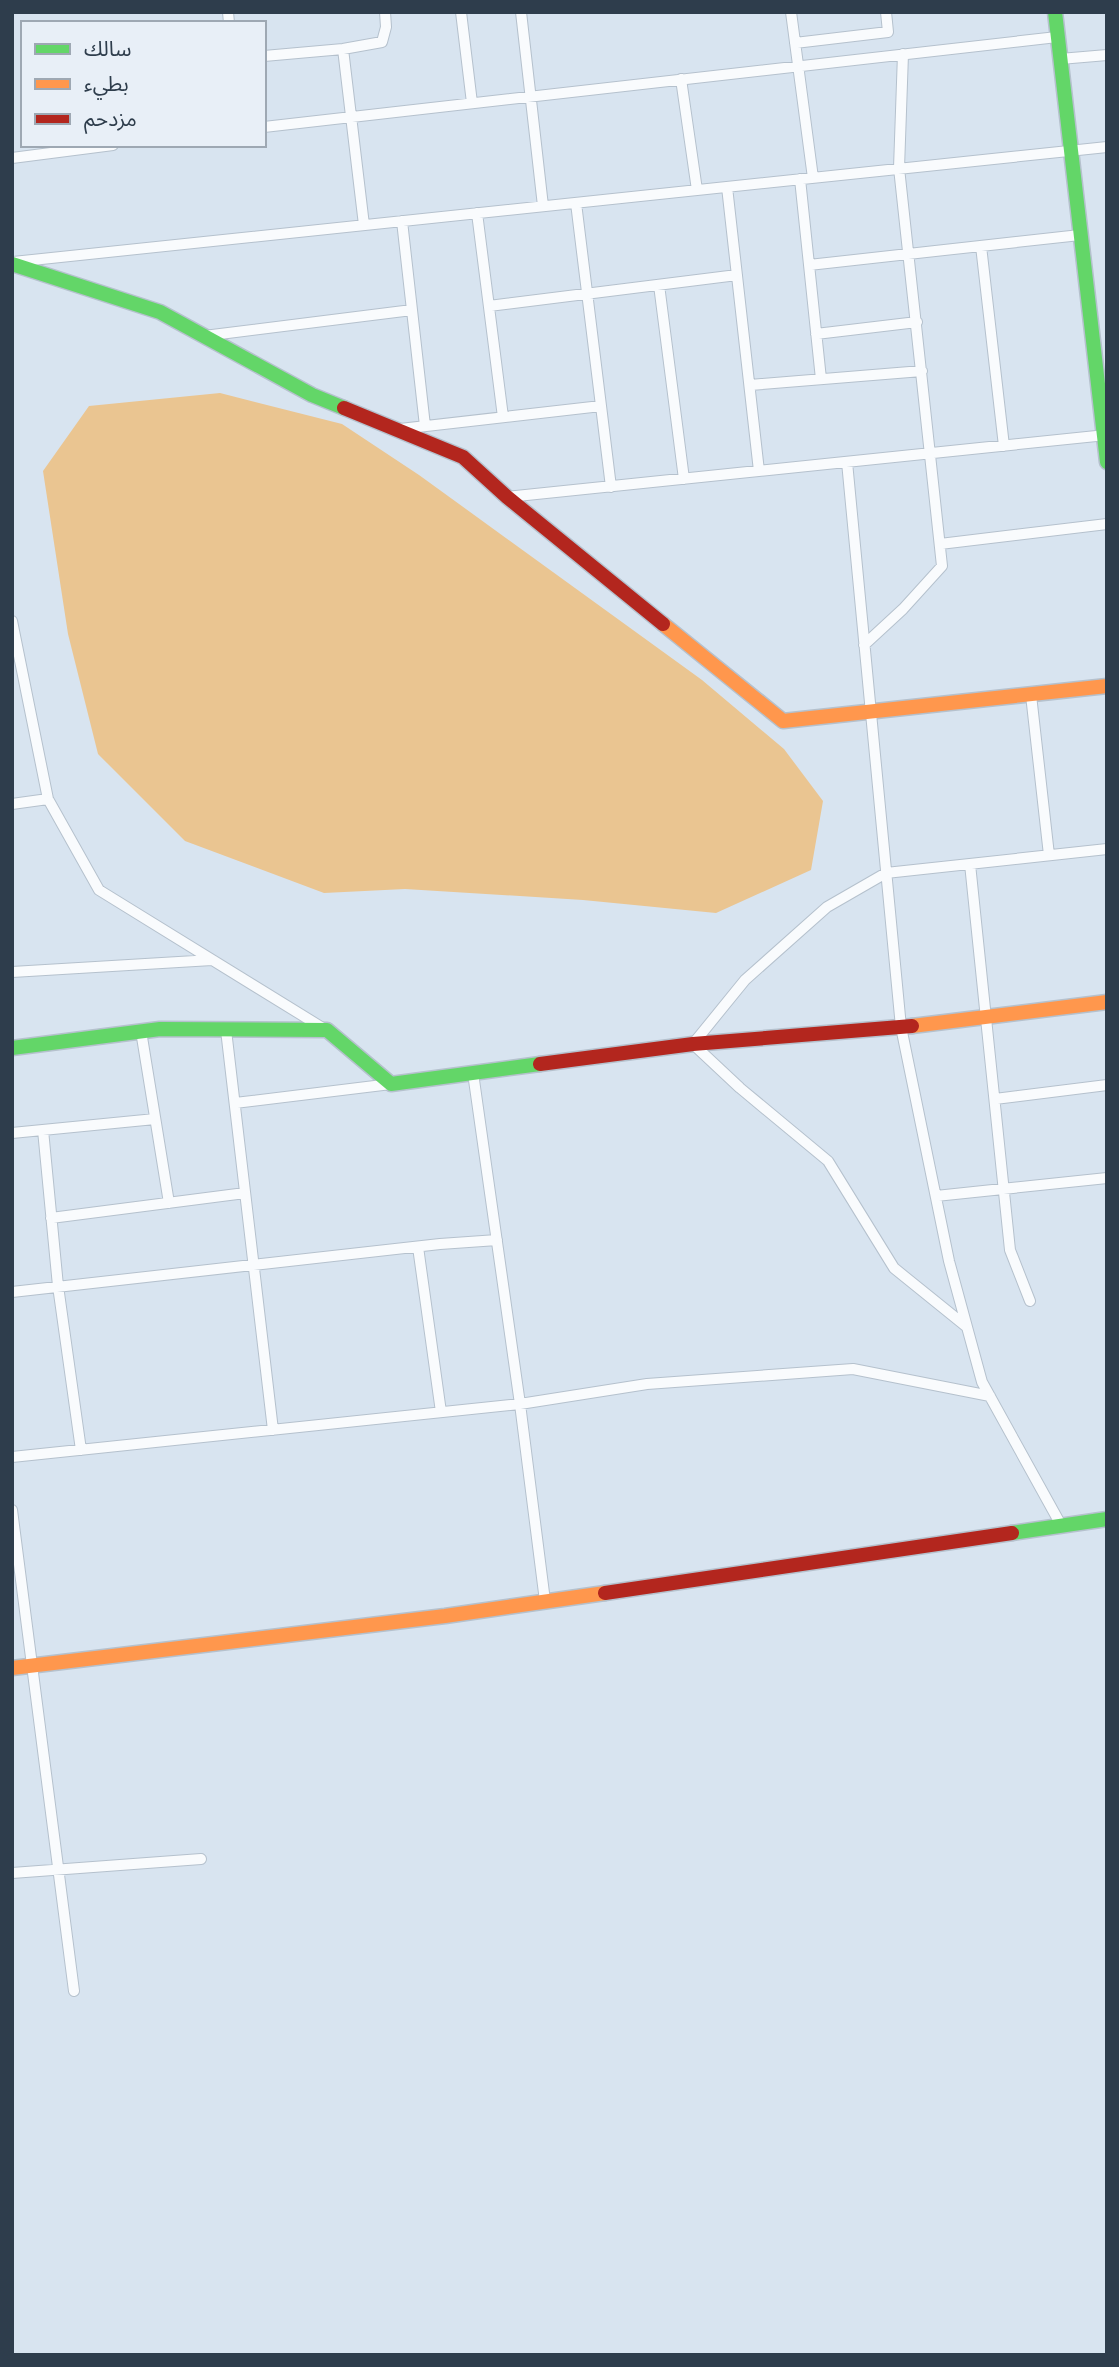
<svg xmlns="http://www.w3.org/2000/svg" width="1119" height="2367" font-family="Arial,'Noto Sans Arabic',sans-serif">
<rect width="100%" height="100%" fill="#d8e4f0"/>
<path fill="#eac591" d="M220,393L342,424L419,475L702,680L784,749L823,801L811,870L716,913L583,900L405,889L324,893L185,841L98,754L68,634L43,471L89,406Z"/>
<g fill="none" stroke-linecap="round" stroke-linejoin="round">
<g stroke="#b5c1cd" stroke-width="12">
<path id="street" d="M228,12L229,23
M461,12L472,103
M521,12L543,206
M791,12L813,178
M795,43L888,32L886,12
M343,49L364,225
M264,56L343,49L382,42L386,27L385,12
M1060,59L1107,55
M681,79L697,190
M264,127L1057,37
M12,158L113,145
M800,179L821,379
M727,187L759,471
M576,203L611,487
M477,213L503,417
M402,221L425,426
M981,246L1004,446
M13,262L1107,147
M809,265L1080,235
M659,285L684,479
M489,306L737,275
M816,334L917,322
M204,336L412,310
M750,385L922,371
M400,429L601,406
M847,462L901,1027L949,1261L982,1382L1061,1525
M507,497L1106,435
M940,544L1107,524
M12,621L48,799L99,890L326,1030
M864,645L903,609L942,566L899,168L903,54
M1031,695L1049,855
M12,804L48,799
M970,864L1010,1250L1030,1301
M12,972L212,960
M226,1030L273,1430
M141,1031L169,1203
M473,1073L520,1404L545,1601
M995,1099L1107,1085
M235,1103L391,1084
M43,1130L58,1286L81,1450
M12,1133L155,1119
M936,1196L1107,1178
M51,1218L245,1193
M418,1247L441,1412
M12,1292L440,1244L497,1240
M967,1327L894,1268L828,1161L740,1088L693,1044L745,980L827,907L886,873L1107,849
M12,1457L520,1404L647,1384L853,1369L990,1396
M12,1510L74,1991
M12,1873L201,1859"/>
</g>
<g stroke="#b5c1cd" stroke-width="17">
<path id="fast" d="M1055,12L1107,462
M12,264L160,312L312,395L344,408
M12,1048L160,1029L327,1030L391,1084L540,1064
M1012,1533L1107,1519"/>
</g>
<g stroke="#b5c1cd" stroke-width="17">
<path id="slow" d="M663,624L783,721L1107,686
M912,1026L1107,1002
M12,1668L445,1616L605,1593"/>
</g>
<g stroke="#b5c1cd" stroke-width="17">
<path id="jam" d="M344,408L463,457L507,497L663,624
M540,1064L693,1044L912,1026
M605,1593L1012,1533"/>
</g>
<use href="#street" stroke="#f9fbfd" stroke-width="10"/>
<use href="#fast" stroke="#63d668" stroke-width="14"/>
<use href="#slow" stroke="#ff974d" stroke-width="14"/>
<use href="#jam" stroke="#b3261e" stroke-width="14"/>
</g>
<rect width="1119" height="2367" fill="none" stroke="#2e3d4c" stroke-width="28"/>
<rect x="21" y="21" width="245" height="126" fill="#e8eff7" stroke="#9ea8b3" stroke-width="2"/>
<rect x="35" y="44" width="35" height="10" fill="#63d668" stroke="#9ea8b3" stroke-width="2"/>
<text x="84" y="56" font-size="21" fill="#2e3d4c">سالك</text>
<rect x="35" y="79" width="35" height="10" fill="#ff974d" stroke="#9ea8b3" stroke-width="2"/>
<text x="84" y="91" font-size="21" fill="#2e3d4c">بطيء</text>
<rect x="35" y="114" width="35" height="10" fill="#b3261e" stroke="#9ea8b3" stroke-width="2"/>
<text x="84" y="126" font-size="21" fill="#2e3d4c">مزدحم</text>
</svg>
